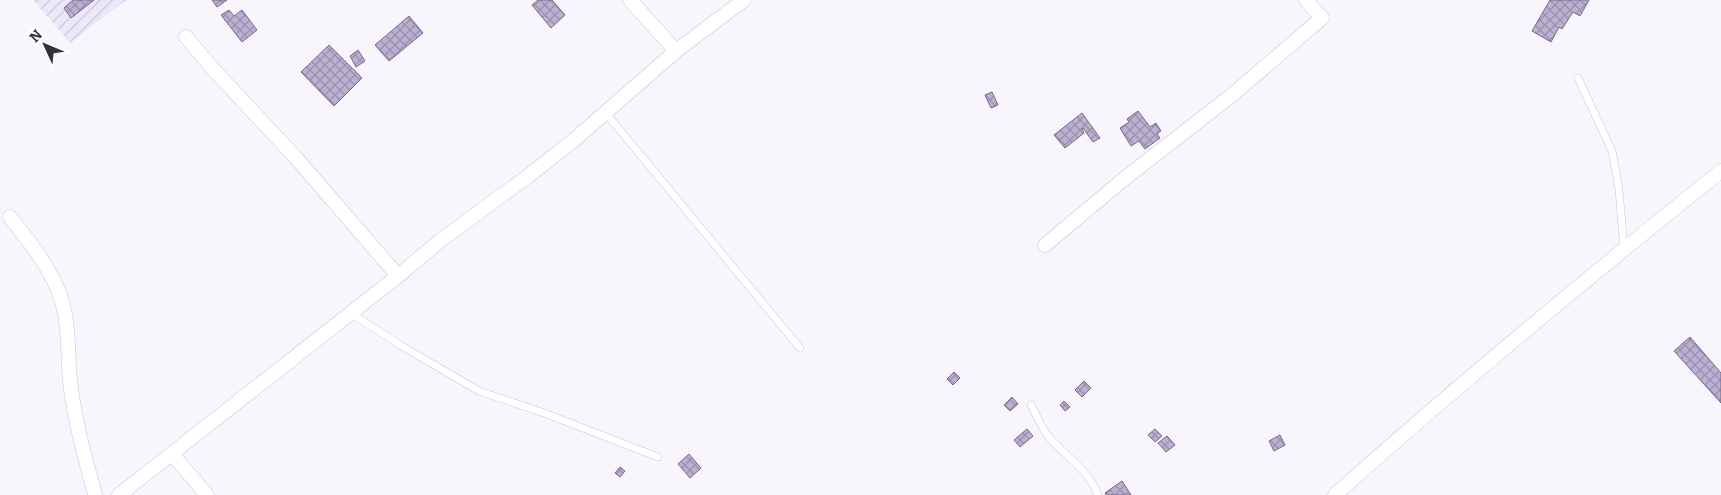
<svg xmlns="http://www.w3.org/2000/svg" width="1721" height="495" font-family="Bitter,serif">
<defs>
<pattern id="industrial-furrows" width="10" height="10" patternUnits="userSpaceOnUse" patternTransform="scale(1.25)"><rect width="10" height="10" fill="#ede8f9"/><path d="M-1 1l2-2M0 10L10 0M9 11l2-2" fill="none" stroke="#ccc7d6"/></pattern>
<pattern id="building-cross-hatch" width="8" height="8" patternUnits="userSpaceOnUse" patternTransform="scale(1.25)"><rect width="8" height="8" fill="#bbb0d2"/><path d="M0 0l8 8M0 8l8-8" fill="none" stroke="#9990ac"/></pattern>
</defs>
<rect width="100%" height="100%" fill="#f8f5fd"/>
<path fill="url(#industrial-furrows)" d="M33,0H126L70,43Z"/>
<path fill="url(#building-cross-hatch)" stroke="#766b8a" d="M73,0H94L71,18L64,8Z
M212,0H227L217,7Z
M538,0H552L565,15L551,28L532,5Z
M1550,0H1589L1580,16L1573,12L1562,29L1559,27L1551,42L1532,31Z
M229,10L234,16L242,10L257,30L242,42L221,15Z
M409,16L423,33L389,61L375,45Z
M329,45L362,78L334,106L301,72Z
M358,50L365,61L356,67L350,56Z
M992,92L998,105L991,108L985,95Z
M1138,111L1150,127L1156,123L1161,131L1157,134L1160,138L1145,149L1139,141L1131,146L1120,128L1129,122L1127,119Z
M1082,113L1100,138L1093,142L1083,128L1082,129L1084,133L1065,148L1054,135Z
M1690,337L1721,373V403L1674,351Z
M954,372L960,378L953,385L947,379Z
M1084,381L1091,388L1082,397L1075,390Z
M1012,397L1018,404L1010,411L1004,405Z
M1064,401L1070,407L1065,411L1060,405Z
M1027,429L1033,436L1020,447L1014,440Z
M1155,429L1162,436L1155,442L1148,435Z
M1280,435L1285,445L1274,451L1269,441Z
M1167,436L1175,445L1166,452L1158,443Z
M689,454L701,468L690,478L678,464Z
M620,467L625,471L620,477L615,473Z
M1122,481L1131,495H1106L1105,493Z"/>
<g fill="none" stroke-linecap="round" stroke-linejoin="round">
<g stroke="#cbc0e2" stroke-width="8">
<path id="lane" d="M1578,78L1612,151L1619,189L1624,249
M605,112L800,348
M351,313L400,345L479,391L544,413L658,457
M1031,405C1037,416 1041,427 1048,436C1066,458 1087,467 1098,495"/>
</g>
<g stroke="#cbc0e2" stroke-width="15">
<path id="street" d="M630,0L676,51
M186,37L212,68L297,159L398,276
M10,217C28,240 47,263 58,290C70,319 67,350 70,380C74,419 85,457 95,495
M1045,245L1124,179L1232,95L1322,18L1306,0
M172,454L207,495
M119,495L398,276L441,240L527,177L574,140L676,51L744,0
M1335,495C1460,383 1590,276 1721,171"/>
</g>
<use href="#lane" stroke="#fff" stroke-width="7"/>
<use href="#street" stroke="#fff" stroke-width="14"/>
</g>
<g transform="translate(45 45) rotate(314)" stroke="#ffffff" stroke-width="4" paint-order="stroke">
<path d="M0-4L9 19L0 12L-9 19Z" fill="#342f3d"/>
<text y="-8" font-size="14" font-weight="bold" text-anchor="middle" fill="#342f3d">N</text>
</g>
</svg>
